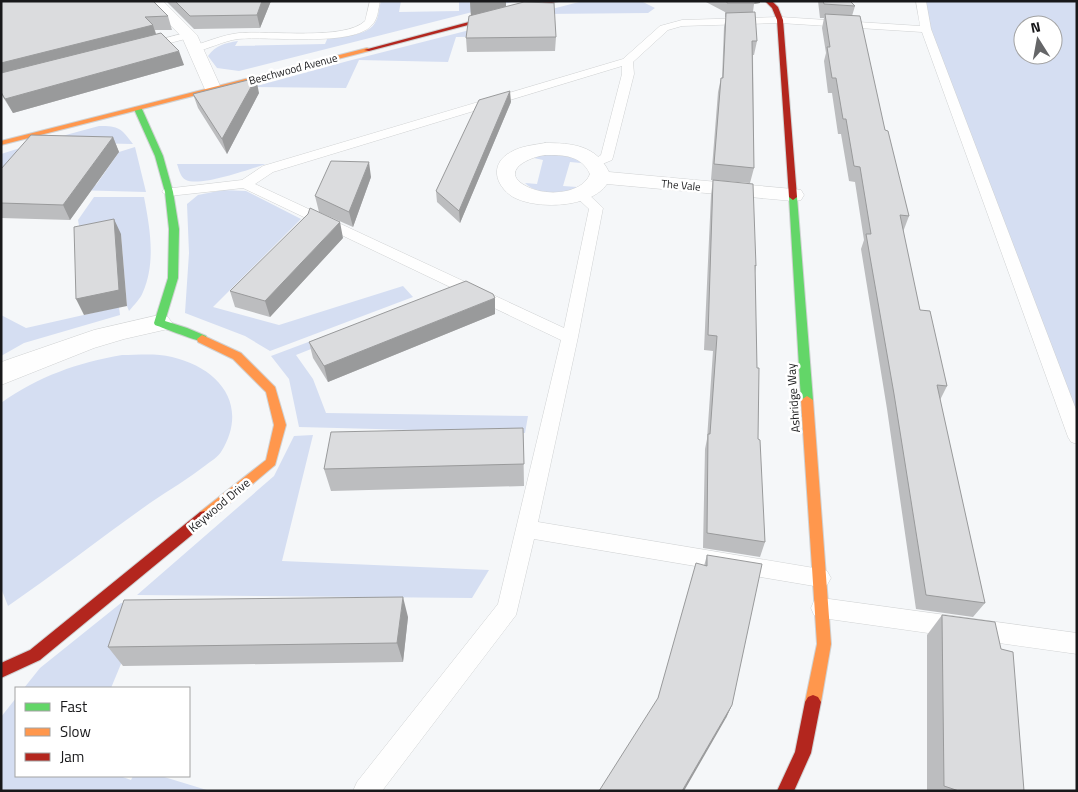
<svg xmlns="http://www.w3.org/2000/svg" width="1078" height="792" font-family="'Titillium Web',sans-serif">
<rect width="100%" height="100%" fill="#f5f7f9"/>
<path fill="#d5def2" fill-rule="evenodd" d="M381,1H401L399,12L459,11V1H516L239,71L217,68L208,56C216,45 225,43 238,41L235,46L325,44L328,37C342,36 369,37 376,21C379,16 379,7 381,1Z
M583,1H641L655,8L648,13L544,14L542,36L456,37L448,62L359,60L346,88L253,87L348,61Z
M921,1H1077V437ZM1023,25H1053V55H1023Z
M99,126C119,126 121,128 133,144L40,142Z
M33,144L96,185L119,152L135,147L146,192L1,188V154Z
M547,152L577,158L581,163L570,162L563,186L577,187C562,197 537,195 525,183L537,184L543,160L534,158Z
M177,164H266C250,169 200,187 186,180C180,177 179,169 177,164Z
M223,190L246,191L301,219L213,307L279,325L403,286L413,297L270,351L245,336L185,313L189,253L187,204L198,195Z
M94,197H144C150,228 156,262 143,292C141,298 134,305 129,311L127,306L121,234L82,242L78,220Z
M415,302L419,306L296,355L313,379L326,413L528,416L525,433L299,427L289,379L271,356Z
M119,307L120,315L24,343L1,356V315L26,328Z
M122,355C138,355 156,353 172,357C219,368 250,405 221,452C218,457 211,461 206,465C188,479 169,490 150,503C102,537 56,573 8,606L1,588V403C39,376 77,363 122,355Z
M313,435L282,561L489,570L472,598L137,595L274,476L294,436Z
M121,603L145,606L111,688H24L40,668Z
M16,698V776H120L131,780L133,776H161L210,791H1V717Z"/>
<g fill="none" stroke-linecap="round" stroke-linejoin="round">
<g stroke="#d0d2d3" stroke-width="1">
<path id="lane" d="M370,1H380C378,10 378,20 371,26C351,47 268,36 238,39C223,41 209,49 194,52L189,49L190,47C206,42 222,35 239,33C268,30 345,41 365,21Z
M916,1H926L931,29L1077,412V444L1071,442L1068,437L922,32L780,23L682,26L668,30L633,62L634,74L613,157L612,160L595,167L589,163L601,155L622,74V66L273,172L255,184L564,328L589,209L574,195L581,191L586,192L603,208L578,337L538,522L820,569L827,571L831,578L827,585L820,587L534,539L516,615L382,791H353L357,782L498,604L561,340L243,188L169,196L162,192L164,189L242,180L263,166L623,59L660,26L682,20L780,17L920,26Z
M189,32L194,35L193,37L147,49L142,46L143,44Z
M822,598L1077,633V654L822,618L814,615L811,608L814,601Z"/>
</g>
<g stroke="#d0d2d3" stroke-width="1">
<path id="street" d="M147,1H163L197,35L222,90L219,94L213,95L207,94L182,37Z
M545,143C572,143 596,145 609,172L793,189L801,190L804,195L801,200L793,201L607,184C591,208 537,210 513,197C494,185 490,163 511,152C521,146 534,145 545,143ZM545,155C564,155 581,155 590,174C582,194 548,196 530,188C498,174 524,158 545,155Z
M159,315L168,317L172,323L168,329L124,339L94,348L1,385V363L4,361L94,330Z"/>
</g>
<g stroke="#d0d2d3" stroke-width="2">
<path id="fast" d="M135,107L142,109L163,156L173,192L179,229L178,278L165,321L187,328L206,336L207,339L206,342C201,343 164,328 155,325L154,323L168,278L169,229L165,192L155,156L134,109Z
M793,194L797,197L813,400L807,404L801,400L789,197Z"/>
</g>
<g stroke="#d0d2d3" stroke-width="2">
<path id="slow" d="M367,48L369,49V51L1,145V141Z
M202,335L241,353L275,387L286,425L275,465L210,520L205,521L200,520L199,516L200,512L266,460L274,425L266,392L233,359L198,342L197,339Z
M807,396L813,400L831,644L821,702L818,707L813,709L808,707L805,702L817,644L801,400Z"/>
</g>
<g stroke="#d0d2d3" stroke-width="2">
<path id="jam" d="M548,1H559L369,51L364,50Z
M765,1H772L778,7L783,20L797,197L793,200L789,197L777,20L772,8Z
M205,511L210,512L211,516L210,520L40,660L1,678V663L30,650L200,512Z
M813,695L818,697L821,702L811,753L794,791H777L795,752L805,702L808,697Z"/>
</g>
<use href="#lane" fill="#fefefe" fill-rule="evenodd"/>
<use href="#street" fill="#fefefe" fill-rule="evenodd"/>
<use href="#fast" fill="#63d668" fill-rule="evenodd"/>
<use href="#slow" fill="#ff974d" fill-rule="evenodd"/>
<use href="#jam" fill="#b3261e" fill-rule="evenodd"/>
</g>
<path fill="#bcbdbf" d="M1,1L168,16L172,30H155L156,34L184,65L13,113L1,94Z
M166,1H271L260,28L194,29Z
M470,1H506V7L556,37L555,51L467,52L466,38L471,16Z
M704,1H760V3L754,4L753,12L757,41L754,55H753L754,168L750,183L711,180L718,92L721,78H722L724,27L726,17H725V12Z
M818,1H850L855,6L852,16L909,216L903,232L920,310L947,386L940,400L985,603L973,617L916,609L887,409L861,249L864,240L855,182L849,181L841,134H838L832,93H828L824,61L826,53L822,28L824,18H820Z
M259,93L227,154L198,108L193,94Z
M511,102L460,223L437,202L436,191Z
M113,137L119,152L70,220L1,218V169Z
M371,177L353,227L319,212L315,196Z
M713,180L756,266L755,273L758,439L765,542L760,557L703,548L705,449L707,439L713,351L704,350L711,195Z
M343,238L270,317L235,307L230,291Z
M495,314L328,382L313,358L309,342Z
M523,428L524,486L331,491L324,469Z
M707,555L732,705L726,718L658,698L704,566Z
M942,615L1024,791H927V635Z
M408,617L403,662L123,666L108,647Z"/>
<path fill="#999a9b" d="M262,1H271L260,28L257,15Z
M475,1H506V7L471,16L470,2Z
M752,1H760V3L754,4L755,3Z
M153,25L157,38L1,79V63Z
M179,51L184,65L13,113L5,99Z
M256,78L259,93L227,154L222,139Z
M510,91L511,102L460,223L459,211Z
M113,137L119,152L70,220L63,205Z
M369,162L371,177L353,227L349,212Z
M114,219L121,234L127,306L84,315L76,299Z
M340,222L343,238L270,317L265,301Z
M495,298V314L328,382L324,366Z
M403,597L408,617L403,662L397,643Z
M732,705L726,718L684,791H682Z"/>
<path fill="#dbdcde" stroke="#999a9b" d="M1,1H153L168,16L145,17L153,25L1,63Z
M175,1H262L257,15L190,16Z
M727,1H755V3H727Z
M823,1H850L855,6L824,4Z
M524,2L554,3L556,37L466,38L469,16Z
M755,12L757,41H752L754,168L714,164L721,78H723L726,13Z
M825,14L860,16L885,130L888,131L909,216L900,215L920,310L930,311L947,386L937,385L985,603L926,595L894,394L866,234H871L860,167L854,166L846,119H843L836,78H832L827,47H830Z
M161,33L179,51L5,99L1,92V73Z
M256,78L222,139L193,94Z
M510,91L459,211L436,191L479,100Z
M31,135L113,137L63,205L1,203V169Z
M331,161L369,162L349,212L315,196Z
M713,180L753,184L756,266L755,265L757,368H759L758,439L760,440L765,542L707,533L708,434H710L717,336L708,335Z
M310,208L340,222L265,301L230,291L308,214Z
M114,219L119,290L76,299L74,227Z
M466,281L493,294L495,298L324,366L309,342Z
M523,428L524,464L324,469L331,432Z
M707,555L762,564L732,705L682,791H599L658,698L696,563L707,566Z
M403,597L397,643L108,647L124,600Z
M942,615L995,622L1001,649L1013,652L1024,791H959L944,786Z"/>
<g text-anchor="middle" dominant-baseline="central" stroke-width="5" stroke-linejoin="round" paint-order="stroke">
<g font-size="11" fill="#18181a" stroke="#fff">
<text transform="translate(293 69) rotate(-15)">Beechwood Avenue</text>
<text transform="translate(681 185) rotate(5)">The Vale</text>
</g>
<g font-size="12" fill="#18181a" stroke="#fff">
<text transform="translate(793 398) rotate(-94)">Ashridge Way</text>
<text transform="translate(219 505) rotate(-40)">Keywood Drive</text>
</g>
</g>
<rect width="1078" height="792" fill="none" stroke="#18181a" stroke-width="5"/>
<rect x="15" y="687" width="175" height="90" fill="#ffffff" stroke="#a3a3a3"/>
<rect x="25" y="703" width="25" height="8" fill="#63d668" stroke="#a3a3a3"/>
<text x="60" y="712" font-size="15" fill="#18181a">Fast</text>
<rect x="25" y="728" width="25" height="8" fill="#ff974d" stroke="#a3a3a3"/>
<text x="60" y="737" font-size="15" fill="#18181a">Slow</text>
<rect x="25" y="753" width="25" height="8" fill="#b3261e" stroke="#a3a3a3"/>
<text x="60" y="762" font-size="15" fill="#18181a">Jam</text>
<g transform="translate(1038 40) rotate(349)"><circle r="24" fill="#ffffff" stroke="#a3a3a3"/>
<path d="M0-4L9 19L0 12L-9 19Z" fill="#656668"/>
<text y="-8" font-size="14" font-weight="bold" text-anchor="middle" fill="#18181a">N</text>
</g>
</svg>
